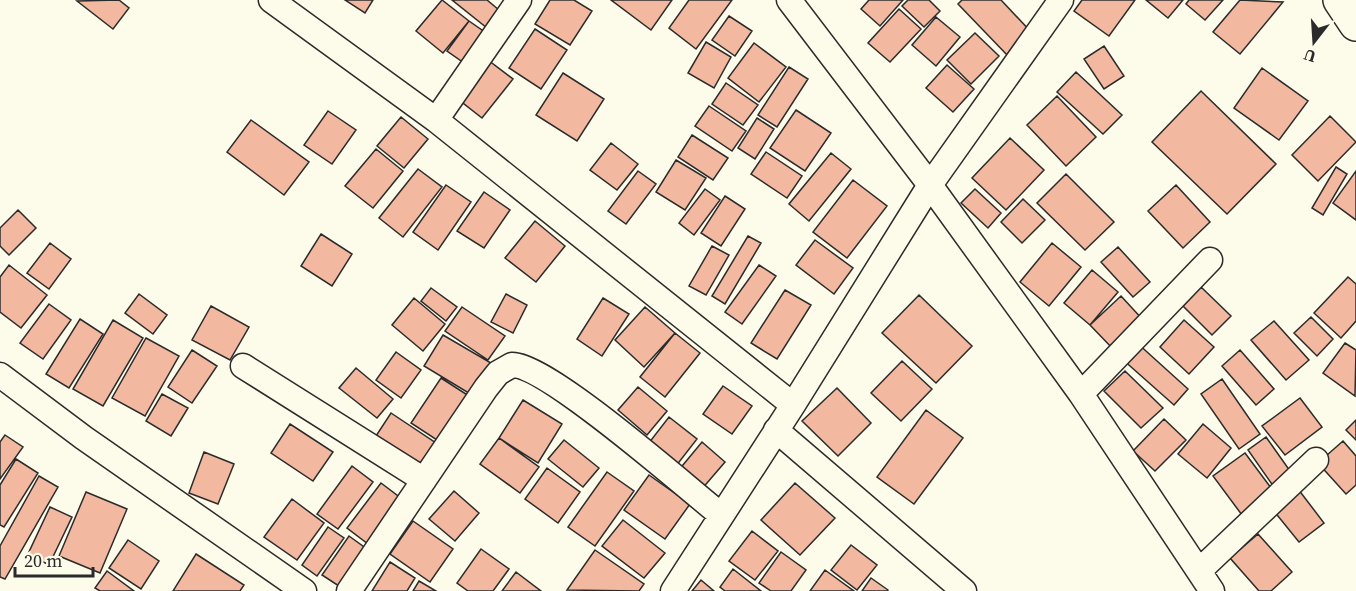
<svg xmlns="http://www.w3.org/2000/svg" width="1356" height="591" font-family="'Source Serif 4',serif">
<rect width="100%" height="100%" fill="#fdfbea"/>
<path fill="#f2b8a0" stroke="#2b2b2b" stroke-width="1.5" d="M119,0L129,8L113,29L77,1Z
M345,0H373L365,13Z
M442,0L469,21L443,53L416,31Z
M452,0H487L505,15L492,32Z
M550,0H574L592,11L570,45L535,24Z
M611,0H672L651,30Z
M689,0H732L696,49L669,28Z
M869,0H903L880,26L861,9Z
M908,0H929L940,11L924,27L902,6Z
M962,0H1001L1033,34L1009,57L958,4Z
M1082,0H1135L1109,36L1074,11Z
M1146,0H1183L1168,18Z
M1189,0H1223L1205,20L1186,4Z
M1240,0L1283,2L1240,54L1213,32Z
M899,9L921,29L890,62L868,43Z
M729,16L752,31L735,56L712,40Z
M936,17L960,37L936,66L912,45Z
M469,21L489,35L467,65L447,51Z
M535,29L567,50L541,89L509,68Z
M975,33L999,56L971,84L947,60Z
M706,42L731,57L714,88L688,73Z
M754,43L786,67L759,102L728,78Z
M1104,46L1124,76L1104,89L1084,59Z
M484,57L513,79L482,118L454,96Z
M947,65L974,89L953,112L926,88Z
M789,67L808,79L777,127L758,115Z
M1262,68L1308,101L1279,140L1234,108Z
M1076,72L1122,115L1103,134L1057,92Z
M563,73L604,99L577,141L536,115Z
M726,83L758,105L743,125L712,104Z
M1201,91L1276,164L1227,214L1152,142Z
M1057,96L1096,137L1066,166L1027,125Z
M709,106L746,131L732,151L695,126Z
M796,110L831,133L805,171L770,148Z
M328,111L356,130L332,164L304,145Z
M1330,116L1356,142L1318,181L1292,155Z
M401,117L428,139L404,168L377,146Z
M757,118L774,129L755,159L738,148Z
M251,120L309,162L284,195L227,152Z
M692,135L728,158L713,180L678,157Z
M1010,138L1044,170L1006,210L972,178Z
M611,143L638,164L617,190L590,170Z
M376,149L403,171L373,208L345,186Z
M766,152L802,176L787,198L751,174Z
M831,153L851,169L809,221L789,204Z
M676,160L706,178L685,210L656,192Z
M1336,167L1347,174L1323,215L1312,208Z
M418,169L442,187L403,237L379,218Z
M638,171L656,184L626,224L608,211Z
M1356,171V220L1333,203Z
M1066,174L1114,222L1085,250L1037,203Z
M853,180L887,206L847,258L813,232Z
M446,185L471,202L438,250L413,232Z
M1176,185L1210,222L1183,248L1148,211Z
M705,189L720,200L694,235L679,223Z
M975,189L1001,213L988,228L961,203Z
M484,192L510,210L484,248L457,231Z
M725,196L745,209L721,246L701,233Z
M1023,199L1045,220L1022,243L1001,222Z
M18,210L36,228L9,255L0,246V228Z
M535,221L565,246L536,282L505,258Z
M321,234L352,254L332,286L301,266Z
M748,236L761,243L725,304L712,296Z
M815,240L853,268L834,294L796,265Z
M50,243L71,259L49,289L27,273Z
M1052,243L1081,267L1049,306L1020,282Z
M712,246L729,255L706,295L689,286Z
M1118,247L1150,282L1133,297L1101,262Z
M9,265L47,295L21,328L0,312V277Z
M759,265L776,276L742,324L725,312Z
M1092,270L1118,292L1090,325L1064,303Z
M1348,277L1356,284V321L1341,338L1314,313Z
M1201,287L1231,316L1212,335L1183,306Z
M431,288L457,307L446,321L421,301Z
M785,290L811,305L777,359L751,343Z
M139,294L167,315L153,334L125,313Z
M506,294L527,305L513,333L491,322Z
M919,295L972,346L936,383L882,333Z
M1121,296L1144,321L1114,350L1090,325Z
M414,298L445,324L423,351L392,325Z
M603,298L629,314L602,356L577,339Z
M49,304L71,320L43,359L20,343Z
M211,306L249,327L230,360L192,340Z
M462,307L505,336L488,360L445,331Z
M645,307L675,333L644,367L615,340Z
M1311,317L1333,339L1317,356L1294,333Z
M80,319L103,334L69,388L46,374Z
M113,320L143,338L103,406L73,389Z
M1184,320L1214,347L1189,374L1160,347Z
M1274,321L1309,360L1286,380L1251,340Z
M675,333L700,353L665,397L640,377Z
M443,335L491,363L472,395L424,366Z
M146,338L179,356L145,416L112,398Z
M1136,342L1188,389L1174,405L1121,358Z
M1345,343L1356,350L1355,396L1323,373Z
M192,350L217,366L192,403L168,387Z
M1240,350L1274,389L1256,405L1222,366Z
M396,352L421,370L401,398L376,380Z
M902,361L932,389L901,421L871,393Z
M356,368L393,399L377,418L339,388Z
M1125,371L1163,408L1141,428L1104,391Z
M441,378L469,396L440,442L411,423Z
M1222,379L1260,434L1239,449L1201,394Z
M723,386L752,406L732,434L703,414Z
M638,387L667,411L647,435L618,410Z
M837,388L871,423L838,456L802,421Z
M162,394L188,408L171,436L146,421Z
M1300,398L1322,427L1285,455L1262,426Z
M523,400L562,424L538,463L499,438Z
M926,410L963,438L914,504L877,477Z
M391,413L436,443L417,471L372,442Z
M669,417L697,439L676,466L648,444Z
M1164,419L1186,440L1155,471L1133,451Z
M1356,420V440L1346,430Z
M290,424L333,452L313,481L271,453Z
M1203,424L1231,448L1207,478L1178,454Z
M5,435L23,447L0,479V442Z
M1266,437L1295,478L1276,490L1248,450Z
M499,438L539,467L520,493L480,464Z
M564,440L599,468L583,487L548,459Z
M1343,441L1356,456V485L1346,494L1318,463Z
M702,442L725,462L701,490L678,471Z
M204,452L234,464L218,504L189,493Z
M1245,453L1274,492L1242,515L1213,476Z
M16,459L38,473L4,527L0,525V485Z
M352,466L373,482L338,529L317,514Z
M547,468L580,492L558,523L525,499Z
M607,472L634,491L595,546L568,527Z
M649,475L690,504L665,539L624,510Z
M39,476L58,487L5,579L0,577V546Z
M381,483L406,502L372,547L347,528Z
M795,483L835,518L800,555L761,520Z
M1295,485L1324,523L1299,542L1269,505Z
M454,491L479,513L455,541L429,519Z
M86,492L127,509L100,573L59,556Z
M292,499L324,523L297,560L264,537Z
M50,507L72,517L49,565L28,554Z
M623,520L665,553L644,578L602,546Z
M413,521L453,549L430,582L390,554Z
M328,527L344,538L317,576L302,565Z
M752,531L778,551L755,580L729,561Z
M1258,534L1292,572L1271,591H1259L1230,558Z
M349,536L371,552L345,590L322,575Z
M128,540L159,561L141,589L109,568Z
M851,545L877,565L857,590L831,570Z
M481,549L509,569L493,591H468L457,583Z
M595,550L644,584L639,591L567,590Z
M781,552L806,570L791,591H771L759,583Z
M196,554L244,585L240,591H173Z
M390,562L415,578L407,591H372Z
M733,569L761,591H725L720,587Z
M825,570L854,591H810Z
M107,571L134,591H100L95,588Z
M516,572L541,591H502Z
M871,578L888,590L887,591H862Z
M701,580L714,591H692Z
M419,581L436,591H413Z"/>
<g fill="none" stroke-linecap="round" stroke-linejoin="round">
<g stroke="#2b2b2b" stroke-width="27">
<path id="minor" d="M271,0L436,120L793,405
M789,0L930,185L1081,394L1212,591
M436,120L519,0
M243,366L424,480
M0,375L84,438L304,591
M1081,394L1210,260
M776,430L964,591
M1199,571L1316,460
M349,591L486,388L498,373L512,365C547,364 687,488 721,515
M673,591L793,405L930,185L1061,0"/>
</g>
<g stroke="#2b2b2b" stroke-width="36">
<path id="trunk" d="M1340,0L1356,24"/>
</g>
<use href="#minor" stroke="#fdfbea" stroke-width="24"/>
<use href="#trunk" stroke="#fdfbea" stroke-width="33"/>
</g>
<g transform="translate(1314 42) rotate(197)" stroke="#fdfbea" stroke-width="4.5" paint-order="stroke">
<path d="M0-4.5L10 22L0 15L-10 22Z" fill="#2b2b2b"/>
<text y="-9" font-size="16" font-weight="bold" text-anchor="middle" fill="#2b2b2b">U</text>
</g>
<path d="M15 567v9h78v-9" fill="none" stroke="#2b2b2b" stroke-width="3"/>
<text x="24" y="567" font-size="18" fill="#2b2b2b" stroke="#fdfbea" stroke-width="4.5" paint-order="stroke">20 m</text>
</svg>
